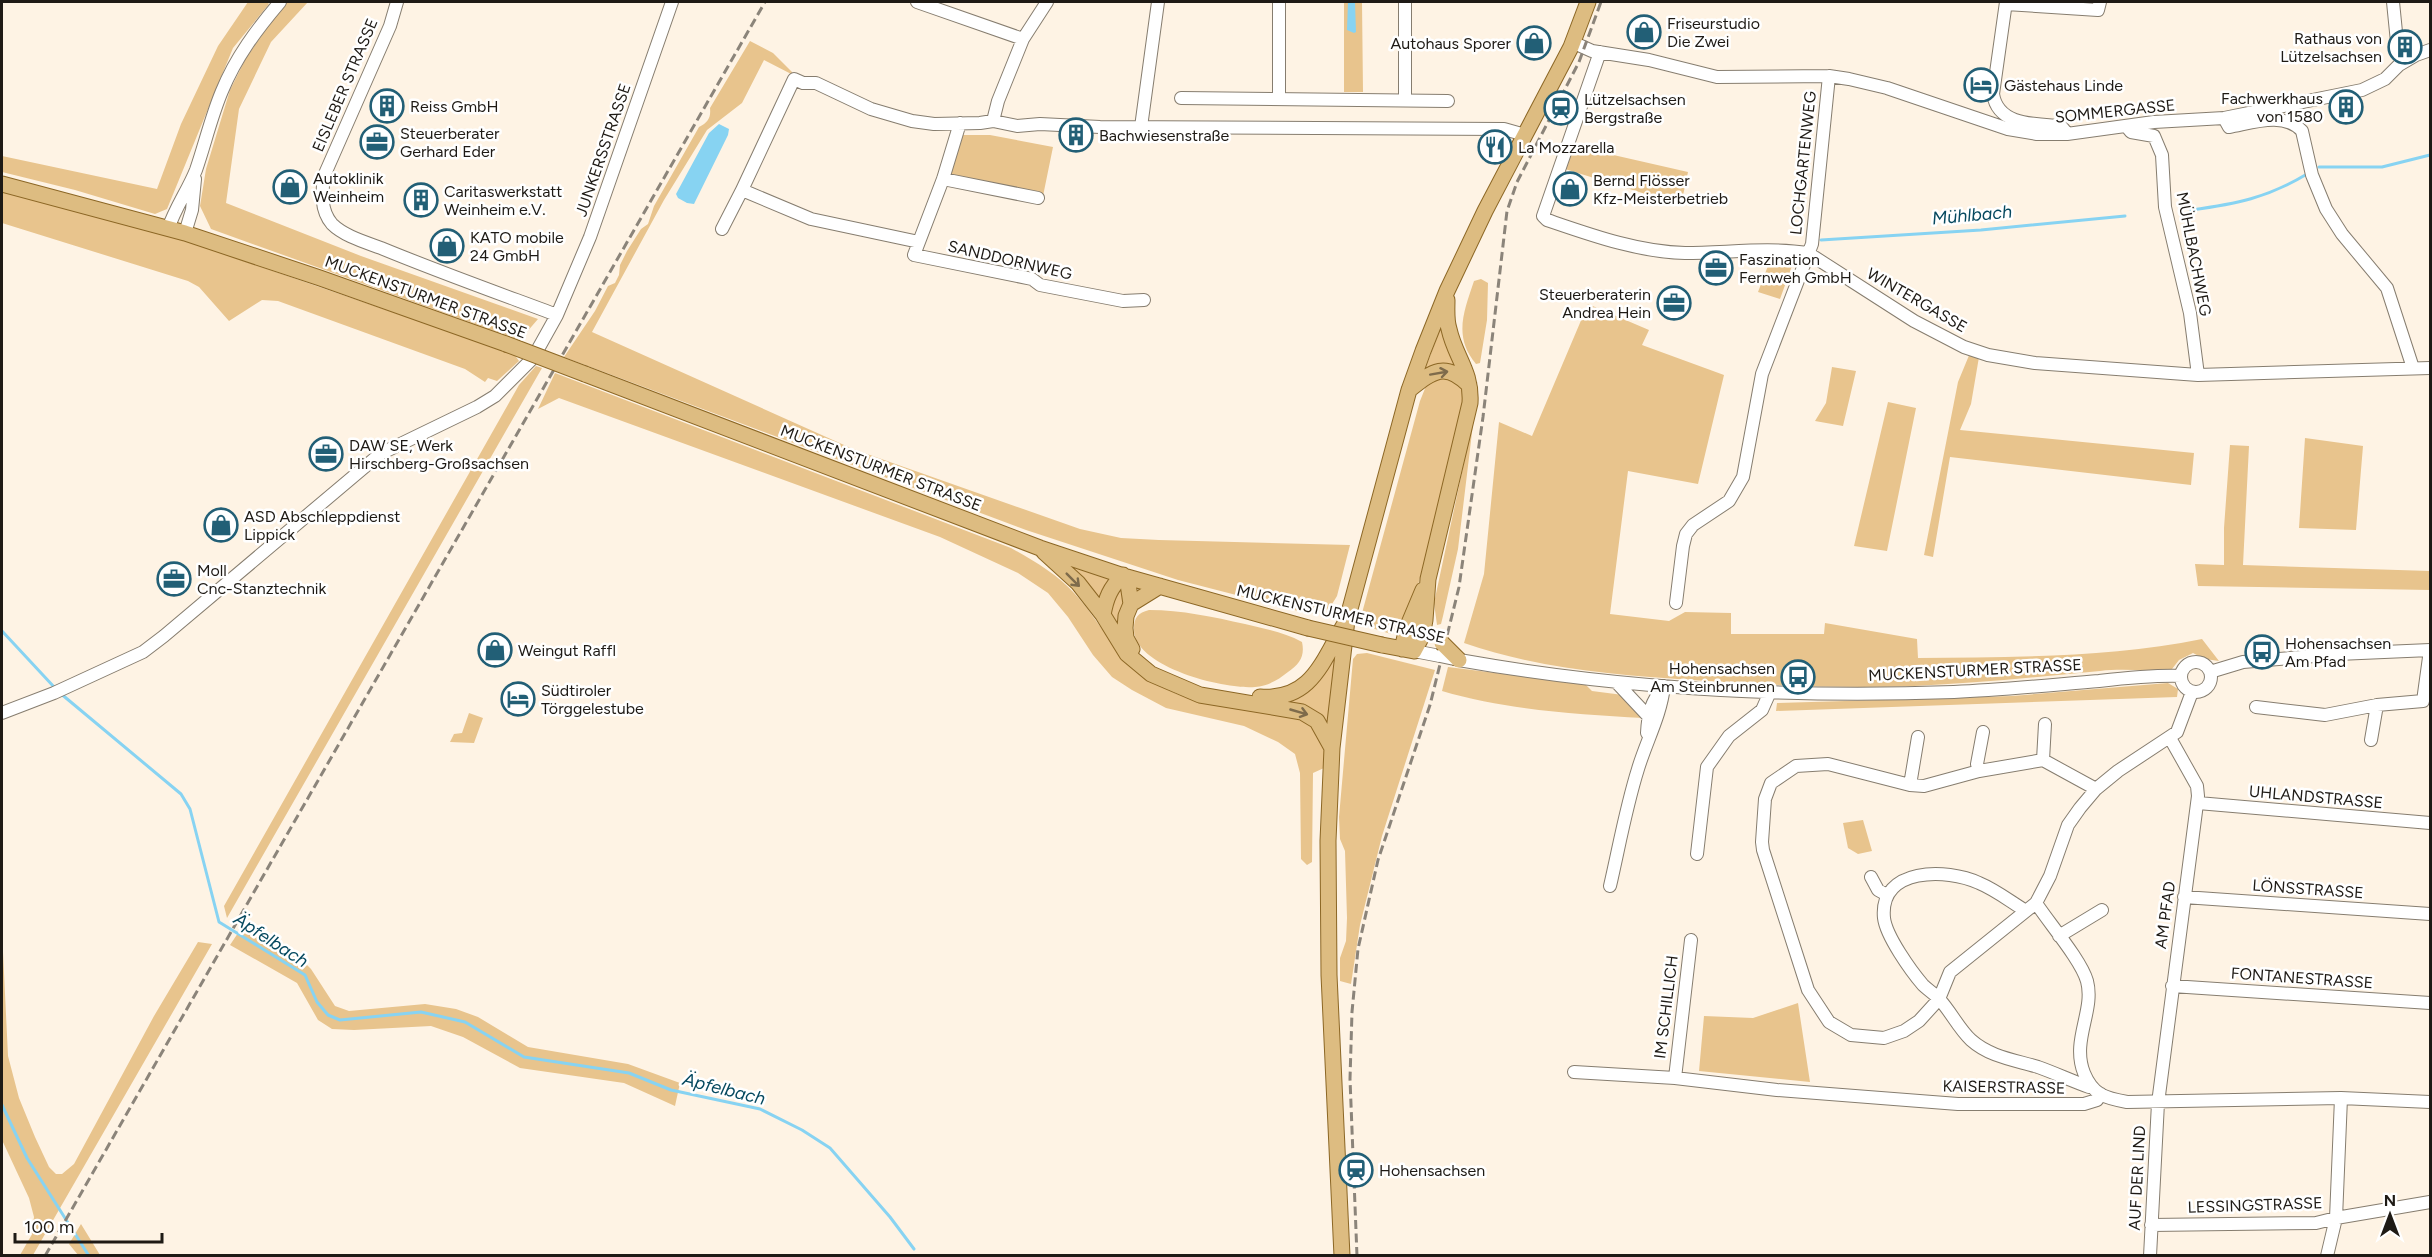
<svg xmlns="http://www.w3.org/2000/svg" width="2432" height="1257" font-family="Figtree,sans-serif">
<rect width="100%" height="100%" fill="#fef3e4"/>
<path fill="#e8c48d" d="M248,2H267L269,4L233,48L167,209L155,214L75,190L2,172V156L157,189L181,124L218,46Z
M285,2H308L271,42L239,109L226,203L361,256L538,319L520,340L211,229L200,206L206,169L230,90L246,58Z
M1344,2H1362L1363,92H1344Z
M750,41L773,53L797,77L764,60L742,103L707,130L664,200L592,332L853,449L1080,529L1121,538L1159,540L1350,545L1337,596L1329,609L1310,614L1178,580L1026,530L564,357L595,311L608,286L615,283L619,275L620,265L627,251L641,229L648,224L654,206L699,127C708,122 711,118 710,108Z
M961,135H990L1053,147L1043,196L952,177L948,171Z
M1574,146L1688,172L1681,205L1565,169Z
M2,192L183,240L514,354L519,361L497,381L488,378L485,382L465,369L278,301L262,300L229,321L199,287L188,281L2,223Z
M1771,258L1793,263L1780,299L1758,292Z
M1481,279L1488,283L1487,320L1480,363L1476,364C1453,337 1464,311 1474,281Z
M1588,304L1649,330L1642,345L1724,375L1698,484L1628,471L1610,614L1669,621L1685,612L1731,613V634H1824L1825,623L1917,639L1918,658C2013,657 2109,658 2202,639L2219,661L2205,659L2193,653L2179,660L2172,669C2148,672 2124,668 2100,671C2038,677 1976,683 1914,686C1840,689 1765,685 1692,680C1615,675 1536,668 1464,643L1484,574L1499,422L1532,436Z
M1443,322L1462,368L1441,363L1425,369Z
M1970,353L1979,357L1971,404L1960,430L2194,453L2191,485L1950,457L1933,557L1924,555L1958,382Z
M536,366L542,368L227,918L224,906L519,385Z
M1832,367L1856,371L1843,426L1815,421L1826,403Z
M555,373L1011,548C1034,561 1057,574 1075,594C1099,620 1116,657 1147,677C1160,686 1176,695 1192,699C1233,710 1274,705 1313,725L1326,748L1324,768L1313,773L1312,862L1307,865L1301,859L1300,773L1295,754L1278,742L1244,726L1166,708L1132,690L1112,677L1093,655L1068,617L1048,593L1018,573L940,537L559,398L538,409Z
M1435,376L1461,382L1465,404L1416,593L1403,622L1391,634L1359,624L1420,401L1428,381Z
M1888,402L1916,408L1887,551L1854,546Z
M1474,416L1458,549L1443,616L1441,624L1437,625L1434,603Z
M2305,438L2363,446L2356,530L2299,528Z
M2230,445L2249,446L2243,565L2430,571V590L2198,586L2195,564L2224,565V528Z
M1060,560L1115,577L1100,605Z
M1122,586L1124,607L1120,628L1109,614L1110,604Z
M1149,610C1182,610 1213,617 1245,624C1265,629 1284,632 1302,642C1305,656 1300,664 1288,672C1278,680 1268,686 1255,687C1225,690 1133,667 1134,629C1134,617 1138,613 1149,610Z
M1337,648L1327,728L1289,704V700C1315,692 1326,672 1337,648Z
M1367,653L1435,670L1382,836L1360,925L1351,984L1340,981V958L1346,941L1347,918L1345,851L1340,839L1339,817L1353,659L1357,654Z
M1448,667L1585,684L1592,691L1623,695L1643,718C1576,714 1507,710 1442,691Z
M2168,683L2178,689L2177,697L1776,711L1777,703L2012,696Z
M469,713L483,718L474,743L450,742L454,734L462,733Z
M1863,820L1872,851L1858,854L1848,848L1843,823Z
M244,924L303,961L311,969L335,1006L349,1011L425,1004L456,1009L478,1017L528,1047L628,1064L680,1083L675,1106L624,1083L520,1068L463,1037L431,1026L354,1030L332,1029L318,1020L297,983L230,945Z
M2,931L8,1056L19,1098L35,1137L49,1167L56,1174H62L74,1164L154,1016L198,942L212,944L33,1255H20L31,1236L34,1217L29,1198L2,1140Z
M1798,1003L1810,1082L1699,1071L1704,1016L1753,1018Z
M81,1224L100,1255H78L69,1244Z"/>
<path fill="#87d3f2" d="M1348,2H1355L1356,32L1354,33L1347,30Z
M719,124L729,129L728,135L694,204L687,203L678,198L676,194L709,133Z"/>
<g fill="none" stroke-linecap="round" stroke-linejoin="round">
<path stroke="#87d3f2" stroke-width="3" d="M2319,167H2382L2430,155
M2191,210C2236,204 2267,198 2307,174
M1821,240L1981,230L2125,216
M2,631L55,688
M60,693L181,794L190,809L219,922L305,975L317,1002L328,1015L340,1020L421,1012L465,1022L524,1057L629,1073L671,1090L760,1109L802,1130L830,1148L890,1217L914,1249
M2,1105L27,1158L89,1256"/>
<g stroke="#867d6f" stroke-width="14">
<path id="minor" d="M397,2L390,26L324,176C322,192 320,210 332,224C344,236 365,242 381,248C439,272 498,293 557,315
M917,2L1023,39
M2006,2L1993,94C1998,126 2035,124 2061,126L2066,132
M2393,2L2397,42
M2006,4L2098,10L2100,2
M1572,42L1592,51L1649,60L1717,77L1829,76L1849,79L1887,88L2008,129L2037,134H2067L2154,122L2224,118L2362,90L2385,79L2399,65L2416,55L2430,50
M1600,52L1543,216L1547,220C1591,235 1638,252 1685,253C1726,253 1768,247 1808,253L1914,321L1964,347L1988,355L2035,363L2198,375L2430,368
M1181,98L1448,101
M1279,99V2
M1405,100V2
M2224,118L2229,127C2252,123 2284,111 2302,131L2312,175L2326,209L2342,234L2387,288L2413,368
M993,121L998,101L1023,39L1047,2
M960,123L943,179L914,255L1032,279L1040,285L1123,301L1144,300
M2126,126L2131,132L2154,136L2162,155L2165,207L2190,313L2198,375
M1141,127L1158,2
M943,179L1038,198
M168,229C175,208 188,190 196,170C205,144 211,117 222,91C236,57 257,29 280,2
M722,229L742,190
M185,233L192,210L195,179
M919,242L811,219L742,190L794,79L803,83H816L871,109L912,121L934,124L980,123L993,121L1017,126L1040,124L1100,127L1504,129L1525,135
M1676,603L1683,546L1686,534L1693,525L1729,501L1743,477L1762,374L1812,244L1829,76
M1414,651L1440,656
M1459,660C1622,689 1789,698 1954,692C2002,690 2051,685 2099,681C2126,678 2153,675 2181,676
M2181 677a15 15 0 1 1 30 0a15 15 0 1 1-30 0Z
M2210,672L2243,662L2338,654L2430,650
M1617,683L1648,716
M2256,707L2325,715L2377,705L2423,701L2430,650
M2,713L54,693L143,652L164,636L380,454L477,407L495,396L533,358L557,315L590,237L672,2
M1647,733C1648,713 1651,702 1664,686
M2371,740L2377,705
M2043,760L2045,724
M1979,771L1977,764L1983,732
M1910,785L1918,737
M2096,789L2043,760L1979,771L1924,786L1910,785L1828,764L1796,766L1771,783L1765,799L1762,842L1763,850L1808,990L1829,1022L1851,1035L1884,1038L1904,1031L1919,1021L1939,999L1950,972L2036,903L2050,876L2068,825L2080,808L2096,789L2118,771L2177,732L2192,692
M2198,803L2430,823
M1697,854L1707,767L1729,736L1762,710L1770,692
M1871,877L1878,890L1887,895
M1610,886C1619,847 1626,807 1638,769C1646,742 1661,715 1664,686
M2184,897L2430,914
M2036,903C2049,923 2081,960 2087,981C2095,1011 2071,1040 2084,1073C2093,1095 2105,1098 2127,1102L2341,1098L2430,1102
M2026,911C2011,902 1996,890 1979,883C1947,868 1879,867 1884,918C1886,936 1911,971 1923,985C1928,990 1935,994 1940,1000C1951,1012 1959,1029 1971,1040C1990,1057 2015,1060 2038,1067C2055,1073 2072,1081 2089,1087
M2059,936L2102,910
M2172,986L2430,1003
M1574,1072L1675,1078L1777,1090L1958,1104H2084L2097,1100L2101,1094
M1675,1078L1691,940
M2151,1225L2316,1223L2336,1218L2430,1202
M2150,1256L2158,1103L2198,796L2197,786L2170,738
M2327,1256L2336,1218L2341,1098"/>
</g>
<g stroke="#8c6725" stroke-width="17">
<path id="major" d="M2,184L185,233L320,278L506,344
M585,374L1040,548L1127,577L1308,628
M1409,390C1433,371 1445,361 1469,385
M1044,552L1078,583L1103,615L1127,654L1151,674L1200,695L1302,712L1317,721L1332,748
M1127,577L1131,604L1126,616L1125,628L1126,638L1132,649
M1131,604L1160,586
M1103,615C1106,598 1110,588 1123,575
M1382,645L1414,651L1422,636L1425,620L1428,579L1470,403C1472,371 1455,357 1449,329C1446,320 1447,310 1447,300
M1402,649L1407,628L1423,590
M1260,697C1311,701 1322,662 1344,625
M1342,1256L1329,975L1328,841L1332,748L1347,620L1409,390L1423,351L1447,291L1485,211L1571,47L1588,2"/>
</g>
<use href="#minor" stroke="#fff" stroke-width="12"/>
<use href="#major" stroke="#ddbc81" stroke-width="15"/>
<path stroke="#8b847a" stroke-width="3" stroke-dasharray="9 4.5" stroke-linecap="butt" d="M45,1256L765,2
M1357,1256L1350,1079L1352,1012L1358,949L1378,860L1430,705L1459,587L1483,417L1507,211L1517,182L1579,62L1601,2"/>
<g stroke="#867d6f" stroke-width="14" stroke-linecap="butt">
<path id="minor-bridge" d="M1440,656L1459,660"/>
</g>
<g stroke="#8c6725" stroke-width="17" stroke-linecap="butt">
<path id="major-bridge" d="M506,344L585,374
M1308,628L1382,645
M1442,643L1459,660"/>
</g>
<use href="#minor-bridge" stroke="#fff" stroke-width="12"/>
<use href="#major-bridge" stroke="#ddbc81" stroke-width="15"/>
</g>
<defs><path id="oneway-shaft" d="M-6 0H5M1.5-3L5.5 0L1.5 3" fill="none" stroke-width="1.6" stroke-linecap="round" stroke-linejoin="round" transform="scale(1.5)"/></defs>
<g stroke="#7e6b4b">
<use href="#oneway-shaft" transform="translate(1439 373) rotate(-10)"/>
<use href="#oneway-shaft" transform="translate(1073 580) rotate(45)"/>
<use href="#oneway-shaft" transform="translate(1299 712) rotate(16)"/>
</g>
<defs>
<g id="shop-ring" transform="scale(1.725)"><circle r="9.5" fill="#fff" stroke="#225f76" stroke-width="1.5"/><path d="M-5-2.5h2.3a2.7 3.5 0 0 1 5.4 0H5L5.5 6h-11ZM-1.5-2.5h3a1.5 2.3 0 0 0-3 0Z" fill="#225f76"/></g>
<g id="building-ring" transform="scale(1.725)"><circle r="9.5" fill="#fff" stroke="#225f76" stroke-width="1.5"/><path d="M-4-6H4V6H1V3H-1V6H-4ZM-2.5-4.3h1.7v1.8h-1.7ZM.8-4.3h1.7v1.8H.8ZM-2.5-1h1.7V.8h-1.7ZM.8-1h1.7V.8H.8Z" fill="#225f76"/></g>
<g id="hotel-ring" transform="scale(1.725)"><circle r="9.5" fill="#fff" stroke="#225f76" stroke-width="1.5"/><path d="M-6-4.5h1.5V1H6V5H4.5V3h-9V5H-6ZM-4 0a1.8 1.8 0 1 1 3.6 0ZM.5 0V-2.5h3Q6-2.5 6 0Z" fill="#225f76"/></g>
<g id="station-ring" transform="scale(1.725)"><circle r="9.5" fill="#fff" stroke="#225f76" stroke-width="1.5"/><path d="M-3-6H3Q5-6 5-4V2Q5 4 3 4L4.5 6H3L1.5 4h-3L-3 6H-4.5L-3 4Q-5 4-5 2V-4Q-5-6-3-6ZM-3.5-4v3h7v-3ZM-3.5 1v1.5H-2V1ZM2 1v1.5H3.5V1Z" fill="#225f76"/></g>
<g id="office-ring" transform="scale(1.725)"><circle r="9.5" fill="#fff" stroke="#225f76" stroke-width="1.5"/><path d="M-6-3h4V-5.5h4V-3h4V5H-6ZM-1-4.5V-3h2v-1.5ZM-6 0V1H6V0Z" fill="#225f76"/></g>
<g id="restaurant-ring" transform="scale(1.725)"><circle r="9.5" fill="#fff" stroke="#225f76" stroke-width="1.5"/><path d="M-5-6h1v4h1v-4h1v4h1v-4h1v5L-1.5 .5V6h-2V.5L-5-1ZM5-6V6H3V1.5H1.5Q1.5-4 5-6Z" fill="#225f76"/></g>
<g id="bus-ring" transform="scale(1.725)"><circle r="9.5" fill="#fff" stroke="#225f76" stroke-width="1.5"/><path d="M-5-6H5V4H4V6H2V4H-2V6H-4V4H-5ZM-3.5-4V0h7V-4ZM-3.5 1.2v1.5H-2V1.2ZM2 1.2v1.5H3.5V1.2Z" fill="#225f76"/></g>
</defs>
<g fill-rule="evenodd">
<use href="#shop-ring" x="1644" y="32"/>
<use href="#shop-ring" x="1534" y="43"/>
<use href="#building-ring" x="2405" y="47"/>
<use href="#hotel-ring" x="1981" y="85"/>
<use href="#building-ring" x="387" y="106"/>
<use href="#building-ring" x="2346" y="107"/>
<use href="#station-ring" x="1561" y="108"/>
<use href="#building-ring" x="1076" y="135"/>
<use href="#office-ring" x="377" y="142"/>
<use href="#restaurant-ring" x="1495" y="147"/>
<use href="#shop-ring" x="290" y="187"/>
<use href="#shop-ring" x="1570" y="189"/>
<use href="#building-ring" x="421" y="200"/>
<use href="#shop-ring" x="447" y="246"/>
<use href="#office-ring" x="1716" y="268"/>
<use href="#office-ring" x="1674" y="303"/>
<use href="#office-ring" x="326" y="454"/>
<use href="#shop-ring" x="221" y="525"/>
<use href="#office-ring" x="174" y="579"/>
<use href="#shop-ring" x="495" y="650"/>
<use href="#bus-ring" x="2262" y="652"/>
<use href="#bus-ring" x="1798" y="677"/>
<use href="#hotel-ring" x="518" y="699"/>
<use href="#station-ring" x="1356" y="1170"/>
</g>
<g text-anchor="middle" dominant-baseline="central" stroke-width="5" stroke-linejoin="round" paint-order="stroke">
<g font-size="16" fill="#1e1a15" stroke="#fff" text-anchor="start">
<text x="1667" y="23">Friseurstudio<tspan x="1667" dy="18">Die Zwei</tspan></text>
<text x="2382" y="38" text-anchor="end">Rathaus von<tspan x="2382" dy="18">Lützelsachsen</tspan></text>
<text x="1511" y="43" text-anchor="end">Autohaus Sporer</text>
<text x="2004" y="85">Gästehaus Linde</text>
<text x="2323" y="98" text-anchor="end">Fachwerkhaus<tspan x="2323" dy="18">von 1580</tspan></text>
<text x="1584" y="99">Lützelsachsen<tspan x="1584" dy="18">Bergstraße</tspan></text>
<text x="410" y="106">Reiss GmbH</text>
<text x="400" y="133">Steuerberater<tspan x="400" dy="18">Gerhard Eder</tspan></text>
<text x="1099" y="135">Bachwiesenstraße</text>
<text x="1518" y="147">La Mozzarella</text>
<text x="313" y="178">Autoklinik<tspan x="313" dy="18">Weinheim</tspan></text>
<text x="1593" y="180">Bernd Flösser<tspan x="1593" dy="18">Kfz-Meisterbetrieb</tspan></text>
<text x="444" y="191">Caritaswerkstatt<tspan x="444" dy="18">Weinheim e.V.</tspan></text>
<text x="470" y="237">KATO mobile<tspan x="470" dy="18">24 GmbH</tspan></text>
<text x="1739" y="259">Faszination<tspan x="1739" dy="18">Fernweh GmbH</tspan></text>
<text x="1651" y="294" text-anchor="end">Steuerberaterin<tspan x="1651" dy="18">Andrea Hein</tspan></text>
<text x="349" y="445">DAW SE, Werk<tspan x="349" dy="18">Hirschberg-Großsachsen</tspan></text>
<text x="244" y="516">ASD Abschleppdienst<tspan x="244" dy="18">Lippick</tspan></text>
<text x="197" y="570">Moll<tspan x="197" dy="18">Cnc-Stanztechnik</tspan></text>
<text x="2285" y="643">Hohensachsen<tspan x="2285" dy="18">Am Pfad</tspan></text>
<text x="518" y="650">Weingut Raffl</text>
<text x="1775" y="668" text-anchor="end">Hohensachsen<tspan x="1775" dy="18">Am Steinbrunnen</tspan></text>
<text x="541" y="690">Südtiroler<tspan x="541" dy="18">Törggelestube</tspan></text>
<text x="1379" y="1170">Hohensachsen</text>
</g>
<g font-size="16" fill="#1e1a15" stroke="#fff">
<text transform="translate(345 85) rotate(-67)">EISLEBER STRASSE</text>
<text transform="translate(2115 111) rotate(-6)">SOMMERGASSE</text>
<text transform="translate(603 150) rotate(-71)">JUNKERSSTRASSE</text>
<text transform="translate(1803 163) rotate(-84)">LOCHGARTENWEG</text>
<text transform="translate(2194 254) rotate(79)">MÜHLBACHWEG</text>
<text transform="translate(1010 260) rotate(13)">SANDDORNWEG</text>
<text transform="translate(426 297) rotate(20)">MUCKENSTURMER STRASSE</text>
<text transform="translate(1917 300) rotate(30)">WINTERGASSE</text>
<text transform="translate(881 468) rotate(21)">MUCKENSTURMER STRASSE</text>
<text transform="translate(1341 614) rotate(13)">MUCKENSTURMER STRASSE</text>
<text transform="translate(1975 670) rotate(-3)">MUCKENSTURMER STRASSE</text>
<text transform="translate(2316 797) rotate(5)">UHLANDSTRASSE</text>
<text transform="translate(2308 889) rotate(4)">LÖNSSTRASSE</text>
<text transform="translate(2165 915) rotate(-82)">AM PFAD</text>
<text transform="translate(2302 978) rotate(4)">FONTANESTRASSE</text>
<text transform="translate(1666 1007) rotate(-83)">IM SCHILLICH</text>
<text transform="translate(2004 1087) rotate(1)">KAISERSTRASSE</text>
<text transform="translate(2137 1178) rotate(-87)">AUF DER LIND</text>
<text transform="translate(2255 1205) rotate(-2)">LESSINGSTRASSE</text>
</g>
<g font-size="18" font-style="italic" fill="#06495f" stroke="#fff">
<text transform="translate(1972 215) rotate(-5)">Mühlbach</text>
<text transform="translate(271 940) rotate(33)">Äpfelbach</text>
<text transform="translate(724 1089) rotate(14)">Äpfelbach</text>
</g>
</g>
<rect width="2432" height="1257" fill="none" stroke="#1e1a15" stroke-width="6"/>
<g transform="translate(2390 1215)" stroke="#ffffff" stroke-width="4.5" paint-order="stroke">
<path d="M0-4.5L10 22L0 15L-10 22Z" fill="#1e1a15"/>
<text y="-9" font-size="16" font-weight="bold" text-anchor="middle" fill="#1e1a15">N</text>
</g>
<path d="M15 1233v9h147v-9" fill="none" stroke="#1e1a15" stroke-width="3"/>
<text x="24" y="1233" font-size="18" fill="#1e1a15" stroke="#ffffff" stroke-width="4.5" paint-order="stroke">100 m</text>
</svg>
